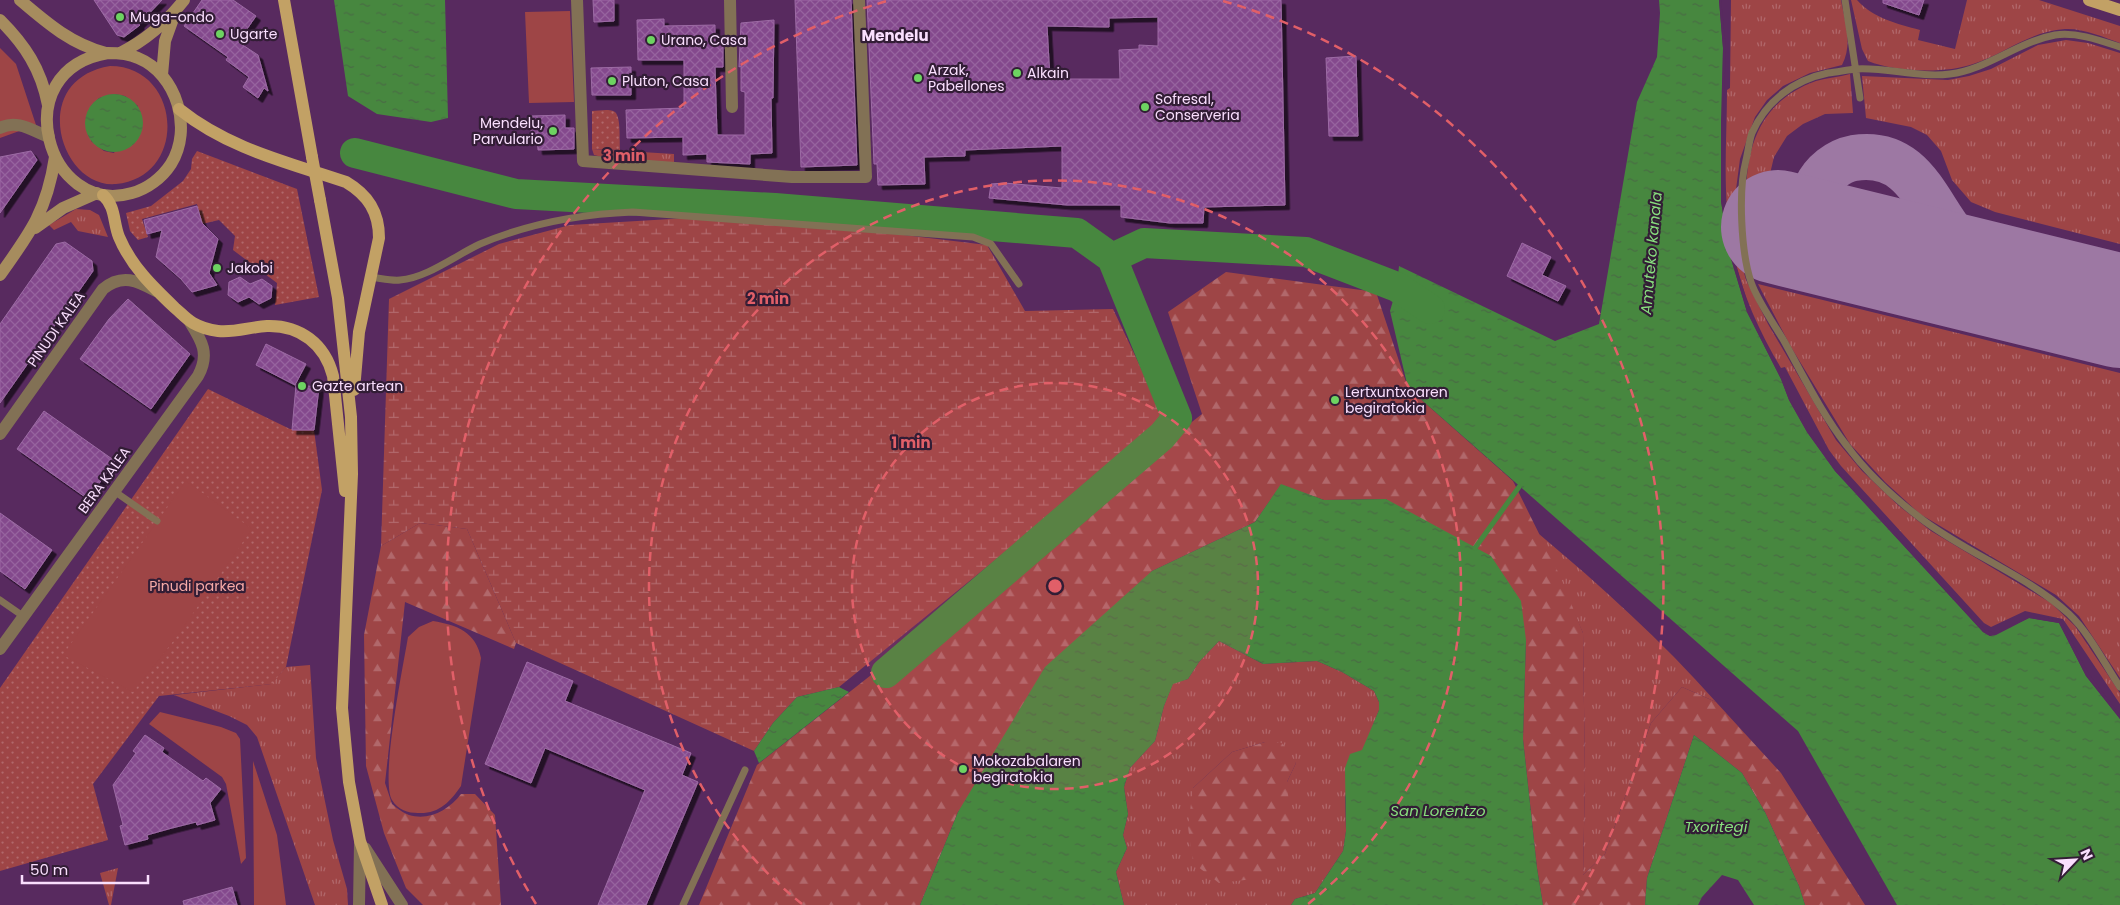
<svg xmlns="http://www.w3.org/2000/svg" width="2120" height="905" font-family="Poppins,sans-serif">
<defs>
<pattern id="grass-tufts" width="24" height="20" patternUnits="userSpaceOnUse" patternTransform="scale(1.25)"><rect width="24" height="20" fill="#9e4546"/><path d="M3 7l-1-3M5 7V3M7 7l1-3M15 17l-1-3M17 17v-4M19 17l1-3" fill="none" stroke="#b1686b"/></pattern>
<pattern id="forest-firs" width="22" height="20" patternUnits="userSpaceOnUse" patternTransform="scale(1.25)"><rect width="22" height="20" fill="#9e4546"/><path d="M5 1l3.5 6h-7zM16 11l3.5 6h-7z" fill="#b1686b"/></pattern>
<pattern id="wetland-marsh" width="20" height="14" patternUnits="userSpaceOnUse" patternTransform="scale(1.25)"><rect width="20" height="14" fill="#9e4546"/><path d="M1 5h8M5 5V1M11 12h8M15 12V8" fill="none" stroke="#b1686b"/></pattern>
<pattern id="park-dots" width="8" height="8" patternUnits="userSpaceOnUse" patternTransform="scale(1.25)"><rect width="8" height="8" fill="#9e4546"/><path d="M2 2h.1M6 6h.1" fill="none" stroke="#b1686b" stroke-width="1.8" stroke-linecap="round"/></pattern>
<pattern id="water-ripples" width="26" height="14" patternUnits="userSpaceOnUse" patternTransform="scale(1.25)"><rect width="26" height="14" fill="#47873f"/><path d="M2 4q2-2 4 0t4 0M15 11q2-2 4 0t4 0" fill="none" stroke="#496c44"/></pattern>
<pattern id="building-cross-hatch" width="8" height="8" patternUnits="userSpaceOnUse" patternTransform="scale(1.25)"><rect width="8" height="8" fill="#84498d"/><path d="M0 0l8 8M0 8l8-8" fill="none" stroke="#96639e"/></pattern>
<filter id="shadow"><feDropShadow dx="4.5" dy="4.5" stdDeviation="0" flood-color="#0009"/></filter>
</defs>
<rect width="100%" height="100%" fill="#582a5f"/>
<path fill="url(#grass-tufts)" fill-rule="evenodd" d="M1731,0H1841C1845,22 1853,44 1842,65L1810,73L1783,86L1767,100L1755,117L1740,159L1735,197L1737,247L1746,280L1768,324L1836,440L1862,471L1899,506L1931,531L2051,603L2075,626L2120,693V704L2063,619L2025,611L1991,627L1984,623L1841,466L1829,450L1785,367L1781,368C1752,320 1730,265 1727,208C1724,169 1727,129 1727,90L1730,88Z
M1851,0H1857C1873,18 1897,24 1920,30L1918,40L1955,49L1967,0H2039L2120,26V43C2103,37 2083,28 2065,29C2030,31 2004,54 1973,64C1945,74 1895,72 1868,61L1862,49Z
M2066,40L2088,43L2120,53V244L1995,212L1971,202L1952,180L1941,151L1927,135L1911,127L1866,118L1862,76L1948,80L1969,76L1991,69L2038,45Z
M1850,74L1853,113L1825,114L1803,124L1787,136L1774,157L1751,253C1742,185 1738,109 1816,81C1827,78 1839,77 1850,74Z
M592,149L674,154V163L610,159L594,155Z
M76,209L90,210L99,215L108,237L78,231L71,222L54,230L49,225Z
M1758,284L2120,373V678L2079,616L2056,595L1920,514L1885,482L1850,444L1791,347Z
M1539,534C1601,586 1662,641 1716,702L1682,687L1651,723L1605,854L1583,875L1585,778L1583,633Z
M1219,641L1263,664L1317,661L1342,672L1374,691L1379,702V710L1345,797L1346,831L1343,851L1315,893L1295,899L1291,905H1124L1116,872L1127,848L1123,835L1128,814L1124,787L1130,768L1155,741L1164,706L1173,683L1188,679L1199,662ZM1265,742L1296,763L1287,782L1193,788L1232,752Z
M310,665L316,758L333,840L347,889L348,905H315L257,737L247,725L229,716L174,695L271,684L286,667Z
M118,868L111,905H109L100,873Z"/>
<path fill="url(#forest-firs)" d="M1226,272L1376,292L1408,388L1513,481L1560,576L1583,633L1585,778L1583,875L1605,854L1651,723L1682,687L1716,702L1781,773L1865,905H1805L1799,886L1765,812L1742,773L1694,735L1647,878L1645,905H1543L1537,868L1523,739L1526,640L1386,499L1324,500L1281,485L1255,522L1152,571L958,812L920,905H699L757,765L1202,414L1168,312Z
M420,523L467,529L516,643L514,649L405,602L385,783L392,804C397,808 403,813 409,815C429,821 449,810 461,794H475L495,815L501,905H423L406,888L384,833L366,766L364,635L381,546Z
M1265,742L1282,743L1296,763L1287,782L1290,815L1291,849L1262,878L1219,883L1193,863L1188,827L1193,788L1232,752Z"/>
<path fill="url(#wetland-marsh)" d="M738,215L987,245L1025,311L1113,309L1166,421L839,687L797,697L773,723L754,751L516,643L467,529L420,523L381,546L389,299L499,244L570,225Z"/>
<path fill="url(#park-dots)" d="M592,111C598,111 607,109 613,111C622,113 619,142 620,150L592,149Z
M197,151L297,189L319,297L275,305L277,283L233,250L235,236L219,220L202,224L197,204L142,219L148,237L138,240L130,231L126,213L151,206L183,181L191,169L192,159Z
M208,389L290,429L314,430L322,490L286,667L272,684L159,696L93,784L108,840L0,871V688Z"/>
<path fill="#9e4546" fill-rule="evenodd" d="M570,11L574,102L529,103L525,12Z
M0,48L16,64L36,125L0,138Z
M110,66C182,66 189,177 116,184C60,189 27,80 110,66ZM114,94L125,96L138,106L114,153L104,151L91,141V106L99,98Z
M186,481L252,529L175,639L133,692L63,655Z
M433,621C457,625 476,632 481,658L461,786C450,802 439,814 418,813C408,813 398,810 392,800C380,779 403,667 408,637L419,627Z
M160,712L221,727L236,733L240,739L246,858L241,864L226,784L222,777L149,724Z
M253,761L277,835L286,905H254Z"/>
<path fill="url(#water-ripples)" d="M334,0H445L448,118L431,122L377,114L348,96Z
M1659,0H1719L1723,48L1721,201L1729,252L1747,312L1781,379L1789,400L1807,432L1835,471L1983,632L1990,636L2029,618L2059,623L2086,676L2120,719V905H1897L1798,731L1408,388L1390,311L1397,287L1399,266L1555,341L1599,324L1637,102L1657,57L1660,13Z
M85 123a29 29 0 1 1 58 0a29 29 0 1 1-58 0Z
M1281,484L1324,500L1386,499L1491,556L1521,601L1526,640L1523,739L1537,868L1543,905H1291L1295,899L1315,893L1343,851L1346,831L1345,768L1350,754L1362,750L1379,710V702L1374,691L1342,672L1317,661L1263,664L1219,641L1199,662L1188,679L1173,684L1164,706L1155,741L1130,768L1124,787L1128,814L1123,835L1127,848L1116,872L1124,905H920L958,812L1045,667L1152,571L1255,522Z
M839,687L849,692L759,763L754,751L773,723L797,697Z
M1694,735L1742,773L1765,812L1799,886L1805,905H1754L1738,880L1722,875L1702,897L1698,905H1645L1647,878Z"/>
<path fill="#582a5f" d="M1719,0H1721L1726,48L1723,120V201L1732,251L1750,311L1783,378L1791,399L1809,431L1837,470L1985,630L1995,633L2029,616H2040L2061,621L2089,674L2120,715V719L2086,676L2059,623L2029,618L1996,635L1990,636L1983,632L1835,471L1807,432L1789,400L1781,379L1747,312L1729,252L1721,201V120L1723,48Z"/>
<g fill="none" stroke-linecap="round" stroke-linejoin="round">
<path stroke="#47873f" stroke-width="5" d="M1475,548L1519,487"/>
<path stroke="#47873f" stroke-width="30" d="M355,153L516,194L775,208L1077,233L1112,258L1144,243L1306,252L1397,287L1430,309
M886,673L1162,436L1177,418L1112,258"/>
<path stroke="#9d78a3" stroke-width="46" d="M1814,236C1808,220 1809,203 1816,188C1823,173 1838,161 1854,158C1919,148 1928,214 1966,251C1983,268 2005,280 2027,288"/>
<path stroke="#9d78a3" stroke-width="114" d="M1778,227L2120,311"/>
</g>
<path fill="url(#building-cross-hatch)" stroke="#9d6ba5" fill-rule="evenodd" filter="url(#shadow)" d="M94,0H162L139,24L140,25L124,37L117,35Z
M202,0H233L256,16L238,42L258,55L268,91L264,88L258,98L243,87L249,77L226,60L228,57L184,26Z
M593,0H614V21L594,22Z
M795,0H851L857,165L801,167Z
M867,0H1281L1285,205L1204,207L1203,223H1170L1121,217V205H1067L989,198L991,184L1004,183L1062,188V146L965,150V156L924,157L925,184L878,185L877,164H874ZM1158,17V46L1139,45V49L1119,50L1120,79H1050L1047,26L1109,27V18Z
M1883,0H1924L1919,15L1883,3Z
M664,19V26L715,25V45H723V67H715L717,135H745V92L741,91V66L739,67L741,23L774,20L773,98H771L772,153L750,154V164L707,162V154L683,155V137L627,138L626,110L684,108V60H638L637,20Z
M1356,56L1358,136H1329L1326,58Z
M631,67V95H592L591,68Z
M565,115V128H574V149L538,150L537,134H531V116Z
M31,151L37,160L0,213V157Z
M197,206L202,223L218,239L209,273L217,285L192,292L181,279L156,257L162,230L147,234L144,220Z
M65,242L92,261L93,271L0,403V324L56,244Z
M1522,243L1551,257L1542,275L1566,286L1558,301L1507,276Z
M240,277L250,284L262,279L272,286L271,298L259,304L249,297L238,302L228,295L229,282Z
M128,299L190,354L151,409L80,359L109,319Z
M266,344L306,364L295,385L256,365Z
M296,385L319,387L314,430H292Z
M44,411L115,461L88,499L17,449Z
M0,513L52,550L25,589L0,571Z
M527,662L573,681L565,701L691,753L682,775L698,782L646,905H598L645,790L545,748L531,783L485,764Z
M145,735L164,748L162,752L203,781L206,778L221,789L210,803L215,820L197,825L196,822L172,828L147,835L148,839L125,845L120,826L123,825L113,785L136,753L133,751Z
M232,887L237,905H184L183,901Z"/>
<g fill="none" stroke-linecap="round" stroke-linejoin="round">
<path stroke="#827155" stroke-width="7" d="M1845,0L1860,98
M2120,47C2099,40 2077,32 2055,35C2017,42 1988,69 1950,74C1918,78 1887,67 1856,69C1847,70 1837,72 1828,73C1794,80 1766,101 1752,133C1749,141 1748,152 1746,160C1738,191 1741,252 1751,282C1757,300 1774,324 1784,341C1804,377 1822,414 1847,446C1867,473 1893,497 1919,517C1965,553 2027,575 2069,614C2090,634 2104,663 2120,687
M370,277C380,278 391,281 400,280C427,278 456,255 480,244C530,223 579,214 633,212L973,237L991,244L1019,284
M114,491L157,521
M0,600L23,616
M683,905L745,770"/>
<path stroke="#827155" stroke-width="12" d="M577,0L583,161L792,177H866L859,0
M730,0L732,107
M0,128C17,119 33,131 49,137
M0,649L198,376C210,354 202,341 190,322"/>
<path stroke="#827155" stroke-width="12" d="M0,434L103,289C122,273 138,281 156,291
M365,848L402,905
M359,905L360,843"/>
<path stroke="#a68c5e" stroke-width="12" d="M20,0C47,23 71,44 106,53
M0,20C25,45 41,69 48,105
M108,53C119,53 129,54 138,58C177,74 193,129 171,164C162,178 147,189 132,193C47,218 4,70 108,53Z
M120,53C146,40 166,23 184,0
M162,75L165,41L174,16
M35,228L63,208L97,193
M0,275C31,232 47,210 55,157"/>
<path stroke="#c2a165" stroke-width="12" d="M284,0L312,157
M2089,0L2120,10
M179,109C229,149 287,162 346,182C368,195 379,212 379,238L359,332L354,390
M103,195C116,207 113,222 119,237C131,266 153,287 175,308C181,313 186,319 193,323C200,327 209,330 218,331C234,333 250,327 267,326C300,325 325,344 333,376L345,491
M320,200L338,298L351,417L352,474L342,708L349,782L360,841L382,905"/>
<path stroke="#c2a165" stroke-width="12" d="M312,157L320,200"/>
</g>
<circle cx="1055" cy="586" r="203" fill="#e15f68" fill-opacity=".12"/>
<g fill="none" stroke="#e15f68" stroke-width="2.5" stroke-dasharray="9 6">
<circle cx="1055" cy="586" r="203"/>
<path d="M802 904A406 406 0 1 1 1308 904"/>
<path d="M536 904A609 609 0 0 1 887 1M1223 1A609 609 0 0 1 1574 904"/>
</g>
<g fill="#6dd361" stroke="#321d35" stroke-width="2">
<circle cx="120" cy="17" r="5"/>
<circle cx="220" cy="34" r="5"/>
<circle cx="651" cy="40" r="5"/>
<circle cx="1017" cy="73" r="5"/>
<circle cx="918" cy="78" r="5"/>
<circle cx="612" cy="81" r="5"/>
<circle cx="1145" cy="107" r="5"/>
<circle cx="553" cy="131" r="5"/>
<circle cx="217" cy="268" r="5"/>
<circle cx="302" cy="386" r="5"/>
<circle cx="1335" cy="400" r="5"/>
<circle cx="963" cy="769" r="5"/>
</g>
<g text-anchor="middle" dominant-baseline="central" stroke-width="4.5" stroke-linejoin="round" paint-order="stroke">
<g font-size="14" fill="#fadffe" stroke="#321d35" text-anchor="start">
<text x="130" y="17">Muga-ondo</text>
<text x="230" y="34">Ugarte</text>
<text x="661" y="40">Urano, Casa</text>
<text x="928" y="70">Arzak,<tspan x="928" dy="16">Pabellones</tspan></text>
<text x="1027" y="73">Alkain</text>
<text x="622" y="81">Pluton, Casa</text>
<text x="1155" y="99">Sofresal,<tspan x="1155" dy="16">Conserveria</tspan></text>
<text x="543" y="123" text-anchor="end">Mendelu,<tspan x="543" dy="16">Parvulario</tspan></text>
<text x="227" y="268">Jakobi</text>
<text x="312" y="386">Gazte artean</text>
<text x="1345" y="392">Lertxuntxoaren<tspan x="1345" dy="16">begiratokia</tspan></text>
<text x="973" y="761">Mokozabalaren<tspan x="973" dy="16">begiratokia</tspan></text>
</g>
<g font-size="14" fill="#fadffe" stroke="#321d35">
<text transform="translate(56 329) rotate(-55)">PINUDI KALEA</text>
<text transform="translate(104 480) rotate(-54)">BERA KALEA</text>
</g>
<g font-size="14" fill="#f8aaa7" stroke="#321d35">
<text x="197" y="586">Pinudi parkea</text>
</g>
<g font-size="15" font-weight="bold" fill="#fadffe" stroke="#321d35">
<text x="895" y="35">Mendelu</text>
</g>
<g font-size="15" font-style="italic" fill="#88de7e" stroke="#321d35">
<text transform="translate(1651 253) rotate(-85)">Amuteko kanala</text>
<text x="1438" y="810">San Lorentzo</text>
<text x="1716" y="826">Txoritegi</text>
</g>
</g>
<circle cx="1055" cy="586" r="8" fill="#e15f68" stroke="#321d35" stroke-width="2.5"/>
<g font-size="15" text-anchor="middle" font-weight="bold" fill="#e15f68" stroke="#321d35" stroke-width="4.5" stroke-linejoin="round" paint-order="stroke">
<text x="624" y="161">3 min</text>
<text x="768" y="304">2 min</text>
<text x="911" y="448">1 min</text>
</g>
<g transform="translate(2075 860) rotate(65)" stroke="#321d35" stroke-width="4" paint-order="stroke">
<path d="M0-4L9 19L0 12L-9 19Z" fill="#fadffe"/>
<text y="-8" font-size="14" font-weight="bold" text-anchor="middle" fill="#fadffe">N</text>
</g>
<path d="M22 875v8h126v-8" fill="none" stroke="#fadffe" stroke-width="2.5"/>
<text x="30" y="875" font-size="15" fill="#fadffe" stroke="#321d35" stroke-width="4" paint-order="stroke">50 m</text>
</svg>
